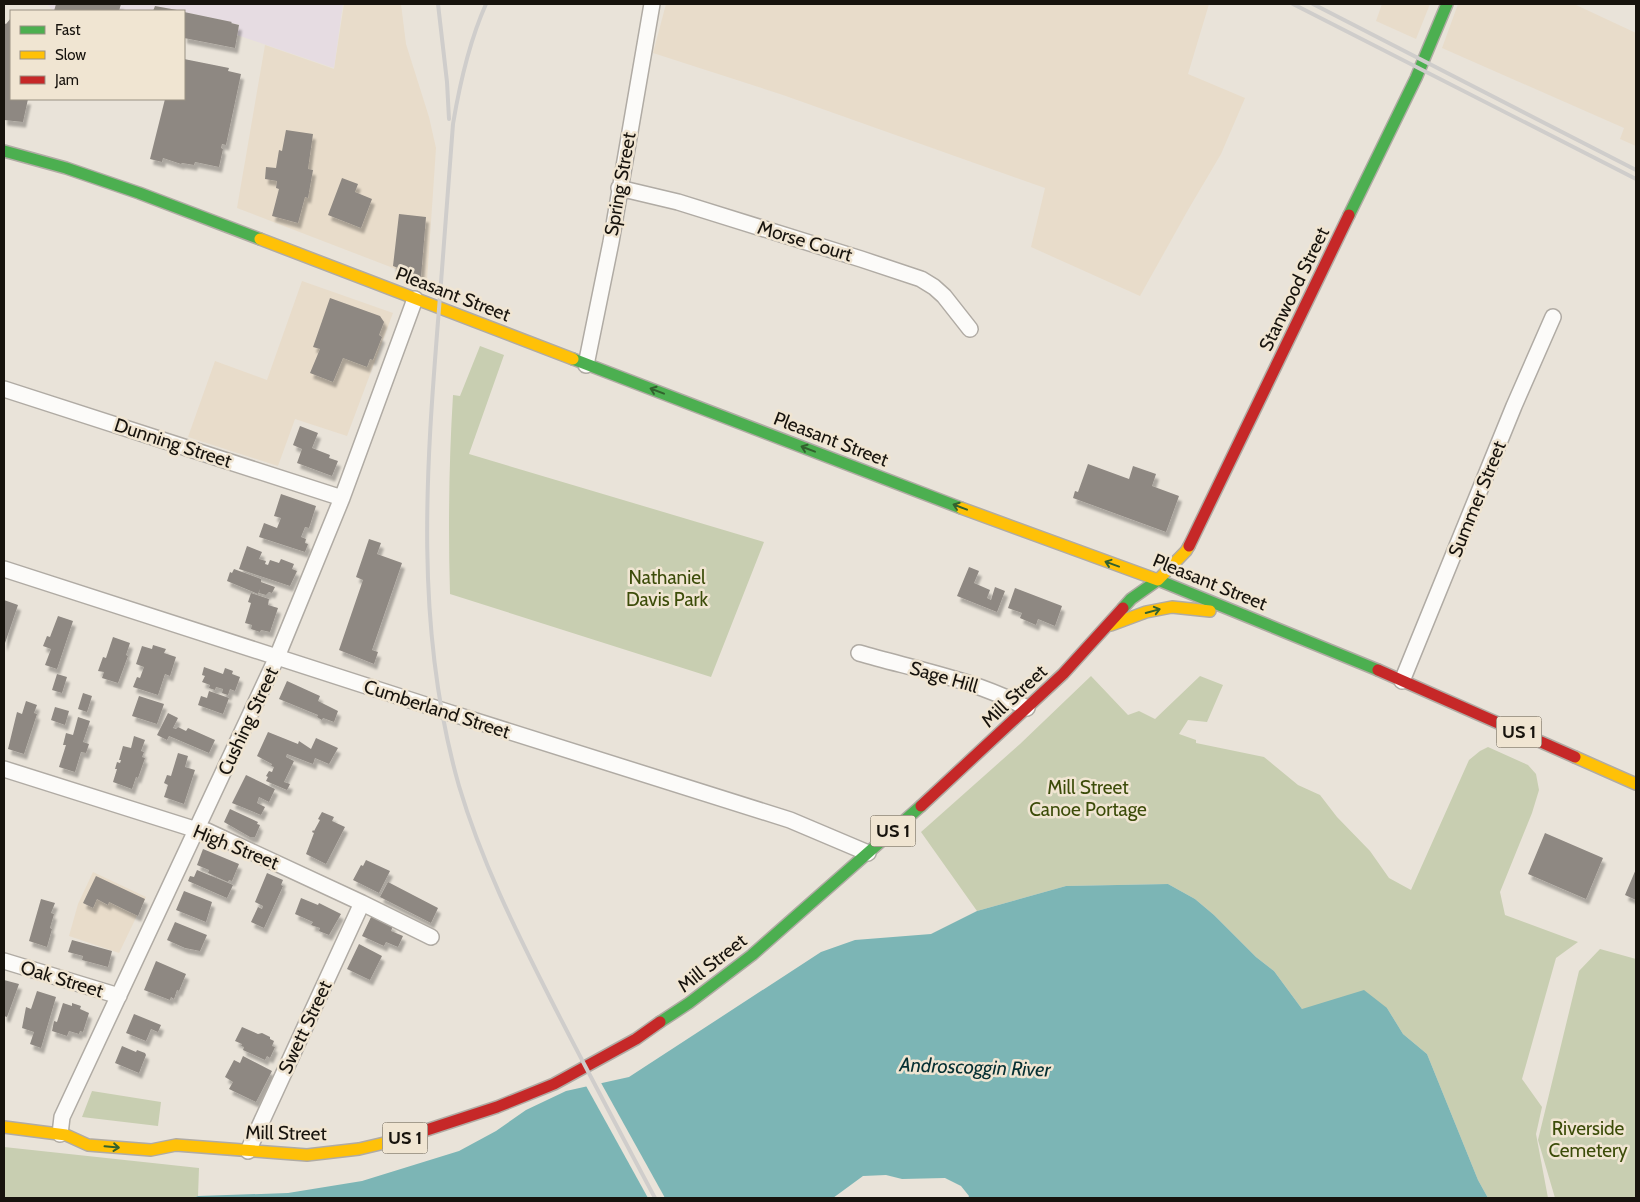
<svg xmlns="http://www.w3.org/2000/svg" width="1640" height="1202" font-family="Cabin,sans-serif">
<defs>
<filter id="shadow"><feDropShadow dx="3" dy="5.5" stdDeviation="1" flood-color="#0004"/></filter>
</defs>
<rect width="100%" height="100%" fill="#e9e3d9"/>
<path fill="#e8dcca" d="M344,4H401L406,44L429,117L436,148L427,281L237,208L265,45L334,69Z
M666,4H1209L1188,74L1245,98L1221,154L1188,210L1140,296L1031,247L1045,188L783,95L653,53Z
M1382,4H1430L1416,39L1376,21Z
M1458,4H1574L1636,33V146L1620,139L1624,128L1442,48Z
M302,281L393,313L347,436L295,419L278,466L188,437L215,361L267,380Z
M93,872L146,897L119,953L69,936L78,904Z"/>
<path fill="#e6dce2" d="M47,4H343L334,68L237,35L239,25L231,23V22L155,6L153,11H54Z"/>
<path fill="#c8ceb1" d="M480,346L504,355L469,454L764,542L711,677L450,594C448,527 449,461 453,395L460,396Z
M1091,676L1128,715L1139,711L1155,719L1200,676L1223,685L1207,722L1188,720L1179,734L1196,740V743L1264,757L1298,785L1320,795L1337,817L1370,851L1389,878L1411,890L1469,760L1480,751L1488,747L1528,765L1536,774L1539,790L1532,813L1500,892L1505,915L1578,942L1556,958L1522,1079L1542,1107L1536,1134L1548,1198H1488L1478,1180L1427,1054L1403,1034L1387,1008L1302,1009L1274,971L1256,957L1214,915L1195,899L1168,884L1066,886L977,911L921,832L1020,744Z
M1600,949L1636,959V1198H1555L1538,1140L1579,971Z
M92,1091L161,1102L158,1126L82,1117Z
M4,1147L199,1168L198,1196L193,1198H4Z"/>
<path fill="#7cb5b5" d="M1168,884L1195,899L1214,915L1256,957L1274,971L1302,1009L1364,990L1387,1008L1403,1034L1427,1054L1478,1180L1488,1198H968L969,1196L961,1186L945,1178L902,1179L886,1175L863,1176L833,1198H193L198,1196L288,1193L362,1181L459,1151L496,1131L526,1110L566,1091L629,1077L821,952L855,940L931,934L977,911L1066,886Z"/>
<path fill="#e9e3d9" d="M600,1081L665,1198H648L585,1084Z"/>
<path fill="#8e8882" filter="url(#shadow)" d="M56,4H121L119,11H54Z
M155,6L177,10V11H153Z
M184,12L232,22L231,23L239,25L235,48L184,38Z
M11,18V99H28L23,122L4,120V23L6,24Z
M184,59L229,68L228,71L241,74L226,145L222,144L221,148L223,149L219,167L195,162L194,165L182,163L181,164L163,158L162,162L150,159L165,99H184Z
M286,130L313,134L308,169L313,170L308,198L305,197L298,223L272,216L279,189L276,188L277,181L265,179L266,167L276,168L279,150L282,151Z
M342,178L358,184L355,192L372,199L361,228L328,215Z
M399,214L426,217L421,277L393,266Z
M330,298L380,316L384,322L379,335L382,337L373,360L370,359L367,367L343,358L333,382L310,373L320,349L313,347Z
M300,426L318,433L312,448L330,455L329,458L338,461L332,476L297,463L302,449L293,445Z
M1088,464L1129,479L1133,466L1156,474L1152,486L1179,496L1166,532L1073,498L1075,491L1078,492Z
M281,494L316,506L309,528L305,527L301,537L306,539L305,543L308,544L305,552L259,537L264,523L277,528L281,518L274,516Z
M369,539L381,543L377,554L402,563L372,650L378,652L374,664L339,650L363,580L356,577Z
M247,546L262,552L259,559L266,561L265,564L268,565L270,560L279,563L281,559L294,564L292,569L297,571L290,586L239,569Z
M969,567L979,571L974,583L990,590L987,598L991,600L995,587L1005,591L997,612L957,596Z
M234,569L261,579V582L275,587L272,593L269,592L266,595L259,593L260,589L258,594L227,581L230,572L232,573Z
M1015,588L1062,606L1055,626L1038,619L1036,625L1020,618L1022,613L1008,608Z
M251,593L269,599L268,605L278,608L270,632L261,630L260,632L251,629L252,625L245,623L251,603L248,602Z
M4,600L18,605L4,646Z
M58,616L73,621L57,669L45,665L51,649L43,646L47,636L50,637Z
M113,637L130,643L126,655L128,656L118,683L102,678L104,672L98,671L103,657L106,658Z
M153,645L166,649L164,653L176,657L170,676L165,674L158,695L133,687L137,677L140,678L144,667L136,664L142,646L152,649Z
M204,667L223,674L225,668L233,671L232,674L240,677L235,691L230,689L228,695L222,693L223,689L216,687L215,690L209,688L210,685L202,682L205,676L202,675Z
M57,674L67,677L62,693L52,690Z
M287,681L320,696L318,701L338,711L334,722L323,718L322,720L317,717L318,715L279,699Z
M209,691L229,698L223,714L198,705L201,696L207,698Z
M83,693L92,696L87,712L78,709Z
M139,696L164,704L157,724L132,716Z
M26,701L37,705L34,713L37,714L24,754L8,749L17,712L22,714Z
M55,707L69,711L65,725L51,720Z
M168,713L178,718L173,728L176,729L178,727L186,731L188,728L215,740L209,753L169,736L167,740L157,735Z
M78,717L90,721L83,742L89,744L86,753L81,752L75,772L59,767L66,745H63L66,733L73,735Z
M268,732L298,744L299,741L311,749L316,738L338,748L329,764L315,758L313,764L287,754L286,757L294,761L284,782L290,784L287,790L266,781L268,777L266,776L269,771L272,772L274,767L271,766L272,764L257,756Z
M134,736L145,740L141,751L144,752L142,757L145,758L138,778L136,777L132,789L113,782L117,769H115L117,762L120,763L121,760H119L123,746L131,748Z
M178,753L188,756L185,767L195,770L184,804L164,797L168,785L164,783L167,775L171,776Z
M246,775L275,789L269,802L259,797L257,803L265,807L261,815L232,803Z
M230,809L258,822L257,824L260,825L255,837H250L224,822Z
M322,812L334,817L332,821L345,827L326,864L306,854L314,833L312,832L313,830L314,831L320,820L318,819Z
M1545,833L1603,858L1586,899L1528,874Z
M203,849L239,864L232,881L229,880L228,882L208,873L209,870L197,865Z
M366,860L390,871L379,893L353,880L361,865L363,866Z
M1636,869V900L1625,895Z
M197,870L233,885L227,898L188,881L190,876L194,877Z
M267,873L283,880L281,885L283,886L264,928L251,922L258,907L262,909L263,906L255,902Z
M96,876L145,899L138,916L109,902L108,905L97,899L93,908L83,903Z
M388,882L438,908L431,923L380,897Z
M184,891L212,902L206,922L176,910Z
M301,898L318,905L319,903L341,914L329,935L319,931L320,928L311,925L313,922L295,914Z
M41,899L55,903L51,913L54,914L50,928L52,929L47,947L29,941Z
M372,915L393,926L391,931L403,936L398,947L386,942L384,946L362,936Z
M175,922L207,935L200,951L185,948L167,940Z
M72,940L112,951L108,967L82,960L83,956L68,952Z
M359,944L382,956L370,980L347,969Z
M156,961L186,974L179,991L177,990L174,999L171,997L170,1000L144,990Z
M4,980L19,984L7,1017L4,1016Z
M37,991L56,997L41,1048L30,1044L34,1032L22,1028L26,1007L31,1009Z
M63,1003L72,1006V1003L81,1006L80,1009L89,1013L83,1032L80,1031L79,1034L69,1031L67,1036L52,1031L54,1021L57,1022Z
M134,1014L161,1025L158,1032L151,1029L146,1041L126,1033Z
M242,1027L258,1034L262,1033L270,1037V1039L274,1041L272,1046L275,1047L270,1058L267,1056L265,1060L243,1050L244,1047L241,1046L242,1044L235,1041Z
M122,1046L136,1052L137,1050L145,1053L146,1055L139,1073L115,1063Z
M243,1056L272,1071L256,1102L229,1089L233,1082L225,1077L234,1060L240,1063Z"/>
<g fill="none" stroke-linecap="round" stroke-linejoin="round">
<g stroke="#b0aba4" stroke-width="18">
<path id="street" d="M619,188L678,202L861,259L921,279L934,287L944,296L970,329
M586,365L611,242L652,4
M4,389L342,498
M4,569L441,710L790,820L868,853
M859,653C914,669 976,680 1027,708
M1402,681L1514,406L1553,317
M4,769L197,830L207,831L362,903L431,937
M4,961L119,996
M60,1134L62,1117L277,657L342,498L415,299
M248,1151L362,903"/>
</g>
<g stroke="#b0aba4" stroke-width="14">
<path id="fast" d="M4,151L66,168L139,193L260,239
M1349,215L1416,78L1447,4
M573,359L961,508
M1123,608L1131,599L1158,580L1378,670
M660,1022L689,1003L752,955L921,806"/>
</g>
<g stroke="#b0aba4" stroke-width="14">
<path id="slow" d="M260,239L573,359
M961,508L1158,580L1186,551L1189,546
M1111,625L1146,612L1172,607L1210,611
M1575,757L1636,784
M4,1127L66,1135L88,1145L151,1150L176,1145L307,1155L359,1149L393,1141"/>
</g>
<g stroke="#b0aba4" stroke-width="14">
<path id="jam" d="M1189,546L1349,215
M1378,670L1575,757
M921,806L1063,674L1123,608
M393,1141L497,1107L554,1084L636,1039L660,1022"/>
</g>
<use href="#street" stroke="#fcfbf9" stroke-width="15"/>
<use href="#fast" stroke="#4caf50" stroke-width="11"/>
<use href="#slow" stroke="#ffc107" stroke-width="11"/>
<use href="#jam" stroke="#c62828" stroke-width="11"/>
<path stroke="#cfcdcb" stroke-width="4" d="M438,4L447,82L449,119
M486,4C469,42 460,82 453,124C448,185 444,247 439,309C426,470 414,628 459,786C481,860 515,929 550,998C584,1065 620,1132 655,1198
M1293,4L1636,179
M1313,4L1636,170"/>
</g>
<defs><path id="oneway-shaft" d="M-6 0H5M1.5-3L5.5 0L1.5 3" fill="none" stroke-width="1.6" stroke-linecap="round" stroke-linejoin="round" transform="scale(1.25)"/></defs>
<g stroke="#32612e">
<use href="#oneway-shaft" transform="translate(657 391) rotate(-159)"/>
<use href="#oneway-shaft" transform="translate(808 449) rotate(-159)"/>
<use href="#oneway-shaft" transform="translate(960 507) rotate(-159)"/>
<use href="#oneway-shaft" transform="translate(1112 564) rotate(-160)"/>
<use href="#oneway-shaft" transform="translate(1153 611) rotate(-15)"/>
<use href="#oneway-shaft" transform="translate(112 1147) rotate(5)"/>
</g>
<g text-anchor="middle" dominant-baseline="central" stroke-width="5" stroke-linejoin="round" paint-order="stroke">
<g fill="#f0e5d2" stroke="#585248" stroke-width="1">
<rect x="1496.5" y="716.5" width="45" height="31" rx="4"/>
<rect x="870.5" y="815.5" width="45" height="31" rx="4"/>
<rect x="382.5" y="1122.5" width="45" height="31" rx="4"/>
</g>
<g font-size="18" font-weight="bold" fill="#17130d">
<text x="1519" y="732">US 1</text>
<text x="893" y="831">US 1</text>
<text x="405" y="1138">US 1</text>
</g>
<g font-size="19" fill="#17130d" stroke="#f0e5d2">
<text transform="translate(620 184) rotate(-80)">Spring Street</text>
<text transform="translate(805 241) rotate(17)">Morse Court</text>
<text transform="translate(1294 289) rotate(-64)">Stanwood Street</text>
<text transform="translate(453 294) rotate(21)">Pleasant Street</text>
<text transform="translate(831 439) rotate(21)">Pleasant Street</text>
<text transform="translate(173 443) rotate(18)">Dunning Street</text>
<text transform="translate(1477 499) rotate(-68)">Summer Street</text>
<text transform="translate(1210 582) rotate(22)">Pleasant Street</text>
<text transform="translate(944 677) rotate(16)">Sage Hill</text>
<text transform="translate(1014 696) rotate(-43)">Mill Street</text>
<text transform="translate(437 709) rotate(18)">Cumberland Street</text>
<text transform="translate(248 721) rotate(-65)">Cushing Street</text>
<text transform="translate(236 847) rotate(22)">High Street</text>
<text transform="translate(712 963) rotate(-38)">Mill Street</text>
<text transform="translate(62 979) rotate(17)">Oak Street</text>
<text transform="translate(305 1027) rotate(-65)">Swett Street</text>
<text transform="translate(286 1133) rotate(1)">Mill Street</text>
</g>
<g font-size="19" fill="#3c4c09" stroke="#f0e5d2">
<text x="667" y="577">Nathaniel<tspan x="667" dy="22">Davis Park</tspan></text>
<text x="1088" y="787">Mill Street<tspan x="1088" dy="22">Canoe Portage</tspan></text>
<text x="1588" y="1128">Riverside<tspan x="1588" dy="22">Cemetery</tspan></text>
</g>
<g font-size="20" font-style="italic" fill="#042f32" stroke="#f0e5d2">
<text transform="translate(975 1067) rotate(2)">Androscoggin River</text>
</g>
</g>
<rect width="1640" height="1202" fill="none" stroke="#17130d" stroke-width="10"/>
<rect x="10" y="10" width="175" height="90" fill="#f0e5d2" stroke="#999183"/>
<rect x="20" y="26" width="25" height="8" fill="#4caf50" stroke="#999183"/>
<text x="55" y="35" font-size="15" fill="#17130d">Fast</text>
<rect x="20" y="51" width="25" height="8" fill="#ffc107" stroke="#999183"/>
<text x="55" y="60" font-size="15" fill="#17130d">Slow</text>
<rect x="20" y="76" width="25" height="8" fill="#c62828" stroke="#999183"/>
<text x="55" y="85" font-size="15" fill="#17130d">Jam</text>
</svg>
